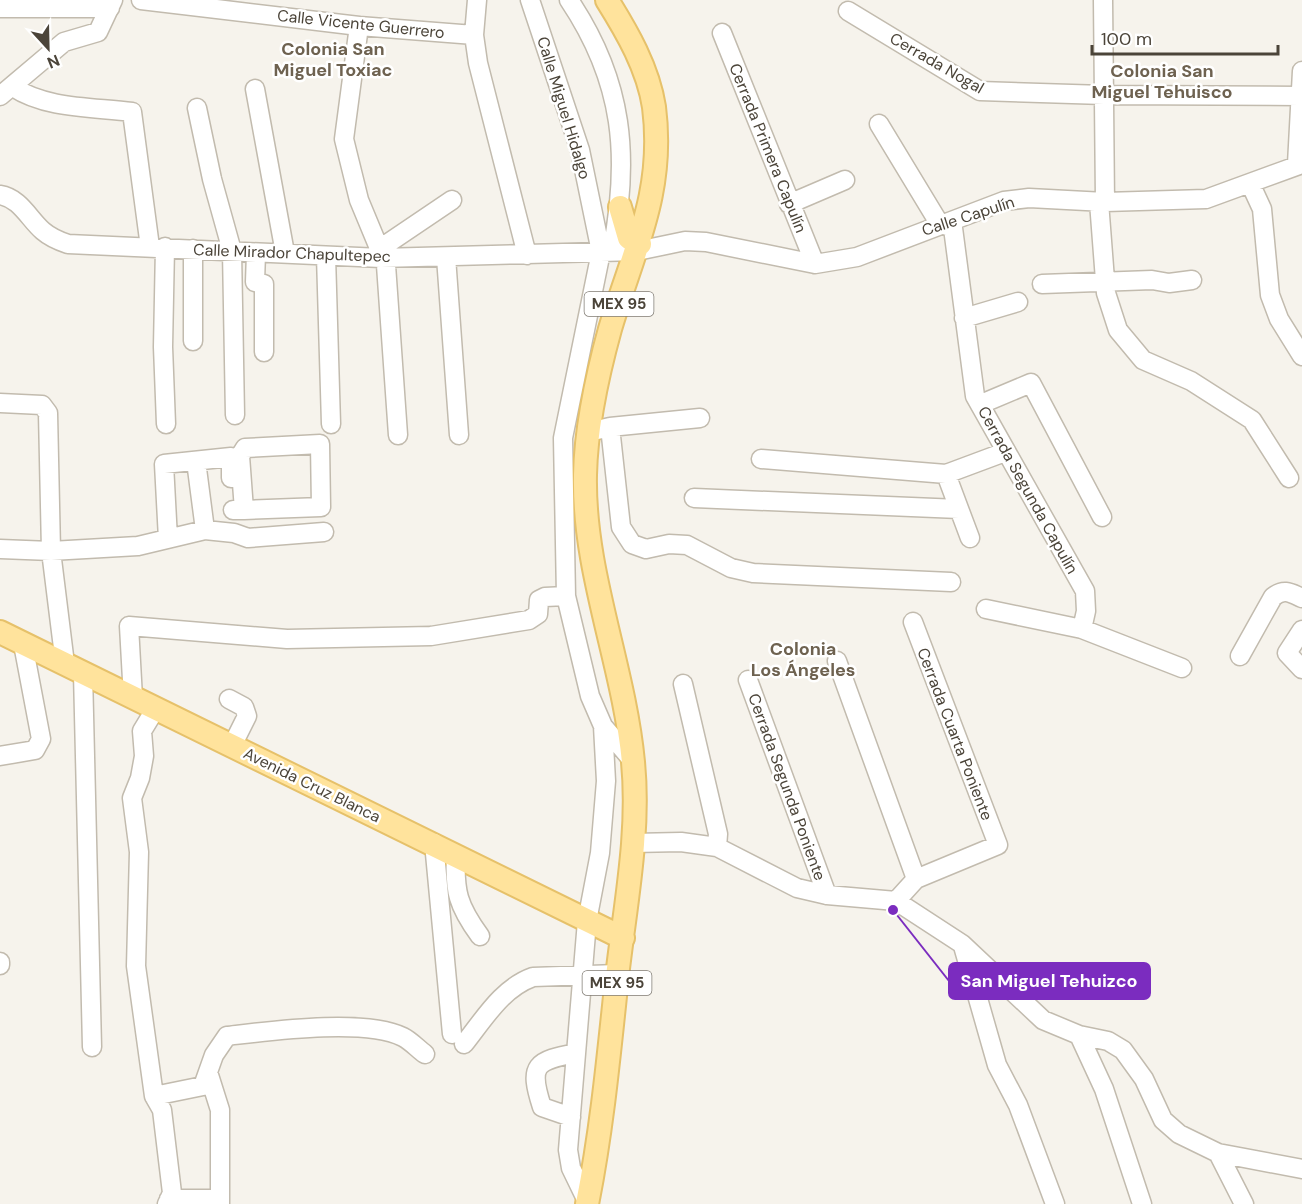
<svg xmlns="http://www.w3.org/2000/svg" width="1302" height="1204" font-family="'DM Sans',sans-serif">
<rect width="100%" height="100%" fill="#f6f3ec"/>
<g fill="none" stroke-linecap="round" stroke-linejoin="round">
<g stroke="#c2bbae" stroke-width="21">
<path id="minor" d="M141,0L359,26L474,35
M477,0L474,35L478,63L527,255
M530,0L580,150L601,252L563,438L566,596L590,696L603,726L633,761
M569,0C624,82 630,157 612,251
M1103,0L1105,202
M0,8H110
M848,11L980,91L1104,95L1300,96
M359,26L344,139L359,200L386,265L398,435
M722,33L815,264
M13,87C46,109 93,107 132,112L150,247
M255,89L285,253
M0,96L64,42L98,32L113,0
M197,108L212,179L232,251L235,415
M879,124L939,223L953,228L975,396L1085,591L1086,611L1082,629
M1297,164L1302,71
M1250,183L1262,209L1270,295L1279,319L1302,356
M0,195C20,198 29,219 43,231C51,238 59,241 68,244L381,258L637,251L685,241L706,242L815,264L857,257L1004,201L1029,198L1105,202L1206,199L1302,164
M1099,202L1106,293L1118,330L1143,360L1191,381L1252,420L1289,478
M789,204L845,180
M165,247L163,347L166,424
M378,250L452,200
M256,253L255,282L264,284V352
M326,256L331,424
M446,257L459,435
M1042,284L1152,280L1169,283L1192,280
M964,318L1018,302
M193,341V249
M0,403L42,405L48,413L51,551L0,549
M981,404L1031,383L1102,517
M610,427L700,418
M588,436L593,431L610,427L621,527L632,544L646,549L669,544L687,545L731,568L753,573L951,582
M761,459L946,474L1005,452
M196,461L205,530
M946,474L970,538
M694,498L959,509
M233,510H244L321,507L320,444L245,448L240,456L244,510
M168,539L164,464L231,457V478
M986,609L1082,629L1182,668
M1302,630L1287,653L1302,669
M1240,656L1273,597C1284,588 1291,593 1302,598
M837,661L916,879
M65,664L51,551L138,546L205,530L234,533L248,538L324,532
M83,673L92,1047
M748,680L827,895
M683,684L718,834L717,847
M133,698L129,626L287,639L431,636L529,620L538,614L539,600L545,597L566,596
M229,699L244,707L247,716L232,746
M156,708L142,731L144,756L140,778L132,798L139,852L136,966L154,1096L203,1086L214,1055L227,1036C270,1031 365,1018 403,1037C411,1041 418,1049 425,1054
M0,756L35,750L41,739L23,644
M434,843L452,1034
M633,843L681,842L717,847L797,888L827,895L896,901
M456,855C454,891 458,906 480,936
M896,901L962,944L1043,1020L1079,1035L1108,1041L1123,1050L1144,1079L1163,1120L1179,1134L1218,1153L1302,1169
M896,901L916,879L998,845L913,622
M963,946L997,1065L1018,1105L1055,1204
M0,962V965
M1079,1035L1104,1089L1142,1204
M464,1044C484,1019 502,988 533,977L617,974
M208,1072L220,1110V1204
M154,1096L162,1110L172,1193L167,1204
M571,1117L542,1107C528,1064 536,1061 576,1053
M1218,1153L1244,1204
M169,1199H218
M587,1201L571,1168L568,1150L587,921L600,853L606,781L603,726"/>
</g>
<g stroke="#e6c16a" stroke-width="26">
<path id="major" d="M620,207L629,238L640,244
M0,632L623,938
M587,1204C602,1129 609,1053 617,977C625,906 640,833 633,762C624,665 583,573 585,475C586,426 597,376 610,329C633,251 665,193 654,107C648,68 627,32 607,0"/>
</g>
<use href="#minor" stroke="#fff" stroke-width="18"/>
<use href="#major" stroke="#ffe39c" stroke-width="22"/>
</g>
<g text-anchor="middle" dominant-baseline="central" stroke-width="5" stroke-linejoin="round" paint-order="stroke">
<g fill="#fff" stroke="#817c74" stroke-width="1.5">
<rect x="584.5" y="292" width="69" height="24" rx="4.5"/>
<rect x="582.5" y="971" width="69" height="24" rx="4.5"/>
</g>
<g font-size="15" font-weight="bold" fill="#4b4439">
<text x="619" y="304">MEX 95</text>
<text x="617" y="983">MEX 95</text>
</g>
<g font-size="16" fill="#4b4439" stroke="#fff">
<text transform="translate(361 24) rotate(6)">Calle Vicente Guerrero</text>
<text transform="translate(937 63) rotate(30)">Cerrada Nogal</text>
<text transform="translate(564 108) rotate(73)">Calle Miguel Hidalgo</text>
<text transform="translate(768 148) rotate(68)">Cerrada Primera Capulín</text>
<text transform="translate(968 216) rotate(-18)">Calle Capulín</text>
<text transform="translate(292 253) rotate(2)">Calle Mirador Chapultepec</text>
<text transform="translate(1028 490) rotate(61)">Cerrada Segunda Capulín</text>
<text transform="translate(955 734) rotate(69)">Cerrada Cuarta Poniente</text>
<text transform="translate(312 785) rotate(26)">Avenida Cruz Blanca</text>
<text transform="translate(787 787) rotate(70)">Cerrada Segunda Poniente</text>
</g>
<g font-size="18" font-weight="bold" fill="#6e6250" stroke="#fff">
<text x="333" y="49">Colonia San<tspan x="333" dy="21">Miguel Toxiac</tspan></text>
<text x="1162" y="71">Colonia San<tspan x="1162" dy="21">Miguel Tehuisco</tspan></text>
<text x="803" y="649">Colonia<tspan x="803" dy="21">Los Ángeles</tspan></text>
</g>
</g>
<path fill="none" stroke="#7b2cbf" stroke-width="2" d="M893 910L949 981"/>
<circle fill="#7b2cbf" stroke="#fff" stroke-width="2" cx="893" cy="910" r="6"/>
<rect fill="#7b2cbf" stroke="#7b2cbf" stroke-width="2" x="949" y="963" width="201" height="36" rx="6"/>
<g font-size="18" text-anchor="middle" font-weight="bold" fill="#fff">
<text x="1049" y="987">San Miguel Tehuizco</text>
</g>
<g transform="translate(48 48) rotate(158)" stroke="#ffffff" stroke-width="4.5" paint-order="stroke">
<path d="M0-4.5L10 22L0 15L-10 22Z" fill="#4b4439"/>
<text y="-9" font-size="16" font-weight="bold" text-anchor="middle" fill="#4b4439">N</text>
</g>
<path d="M1092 45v9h186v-9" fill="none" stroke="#4b4439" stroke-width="3"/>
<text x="1101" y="45" font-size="18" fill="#4b4439" stroke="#ffffff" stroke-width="4.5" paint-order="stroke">100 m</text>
</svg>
